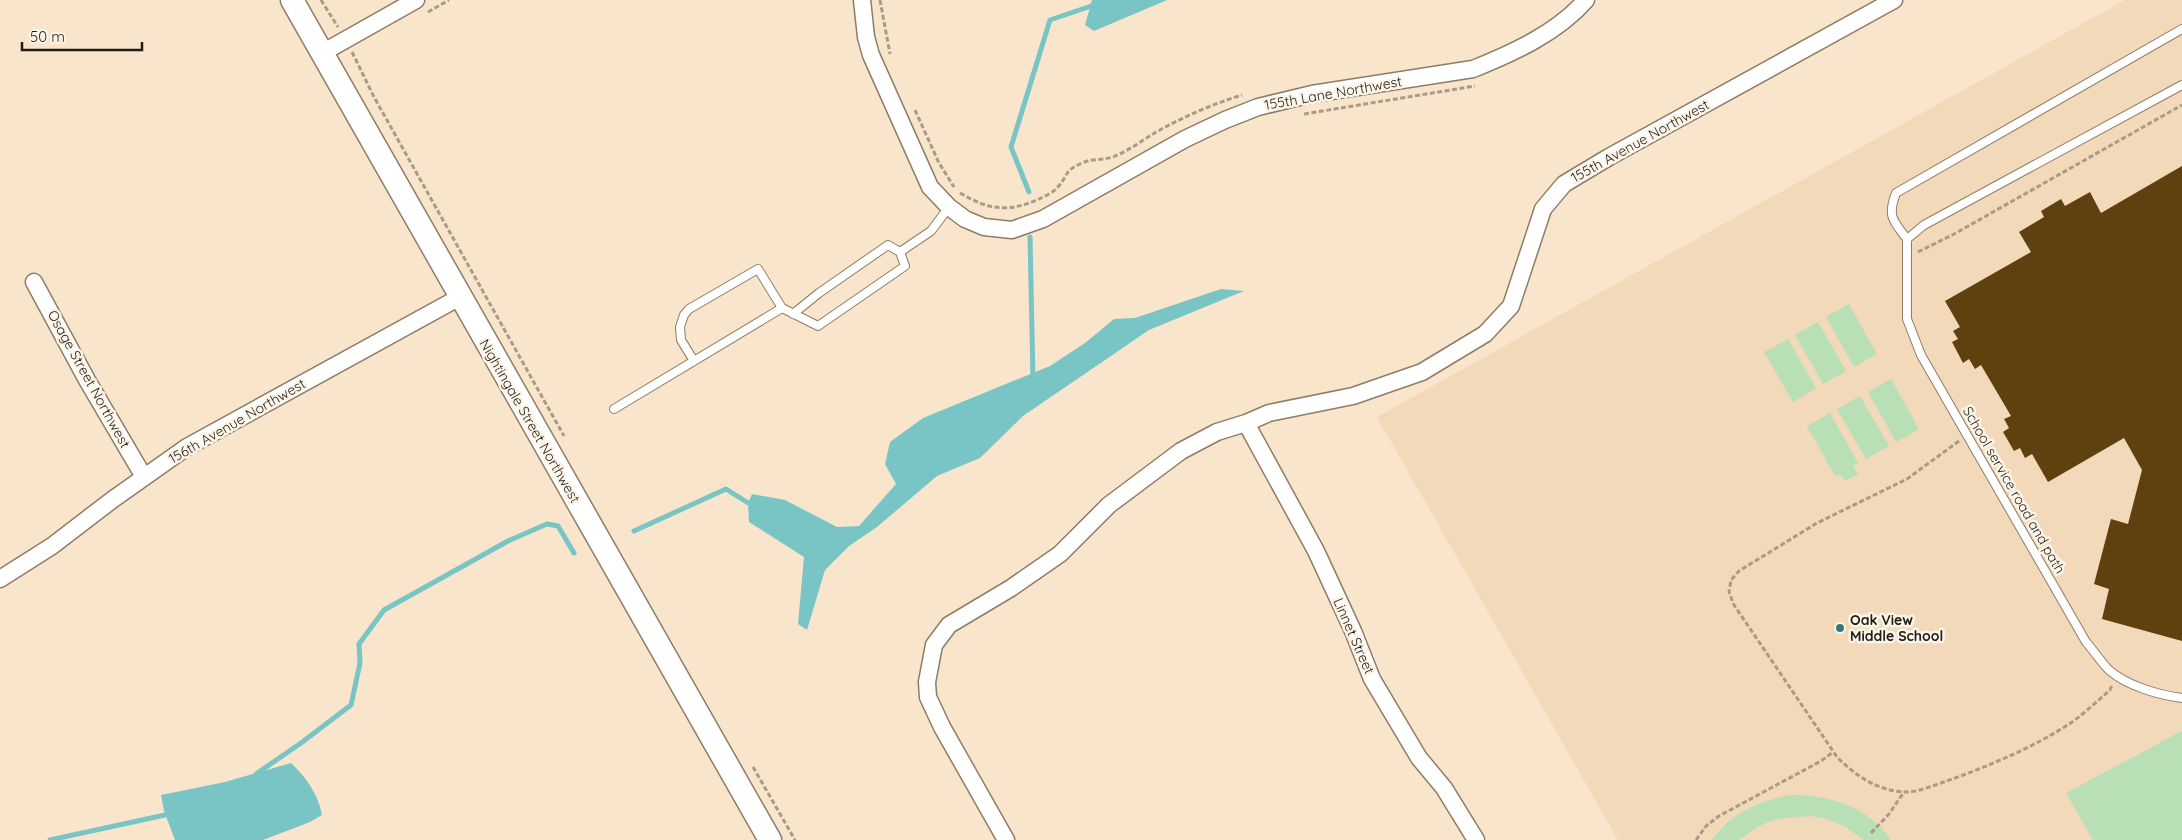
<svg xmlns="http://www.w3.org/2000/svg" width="2182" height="840" font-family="Quicksand,sans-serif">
<rect width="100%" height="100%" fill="#f9e5cb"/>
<path fill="#f1d9ba" d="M2125,0H2182V840H1618L1377,417Z"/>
<path fill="#b8dfb5" d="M1849,304L1877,354L1854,367L1826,317Z
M1818,322L1846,371L1823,384L1795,335Z
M1788,339L1816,388L1793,402L1764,352Z
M1891,379L1919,429L1896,442L1868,392Z
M1860,396L1889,446L1866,459L1837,409Z
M1830,413L1858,463L1853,466L1858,474L1845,481L1840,474L1835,476L1807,426Z
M2182,731V840H2093L2066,793Z
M1790,795C1830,795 1867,806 1891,840H1864L1844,826L1827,819L1811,816L1776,819L1759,826L1739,840H1712C1731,813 1760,801 1790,795Z"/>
<path fill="#79c5c6" d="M1092,0H1167L1094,31L1085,25Z
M1221,289L1244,291L1149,330L1023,416L980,458L937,476L877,527L849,546L825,570L807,630L798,624L804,557L749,522L748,503L752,494L785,500L837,527L859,526L896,484L885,464L890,442L923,418L1050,366L1085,343L1114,319L1135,318Z
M291,763C305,776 319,795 322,815L310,822L263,840H175L164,811L161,795L225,782Z"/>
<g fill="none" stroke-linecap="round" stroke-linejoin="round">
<path stroke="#79c5c6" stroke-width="5" d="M1029,192L1011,147L1050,20L1100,3L1103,0
M1030,237L1033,379
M634,531L726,489L753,506
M256,774L301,743L351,705L360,663L359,644L384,610L508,541L547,524L558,526L574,553
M50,840L165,815"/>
</g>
<path fill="#5f410f" d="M2182,166V641L2102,619L2109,589L2094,584L2111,519L2128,524L2142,470L2124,438L2048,482L2032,454L2025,458L2020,448L2014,451L2003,432L2009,428L2004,419L2011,416L1981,365L1975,369L1969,359L1963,363L1952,342L1958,339L1953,331L1960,327L1945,301L2031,252L2019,232L2044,217L2041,211L2061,199L2065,206L2090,192L2101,213Z"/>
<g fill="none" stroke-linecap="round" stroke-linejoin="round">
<g stroke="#8e7d66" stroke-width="10">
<path id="lane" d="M1907,239V319L1921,355L2086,642C2094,651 2101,662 2109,670C2127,686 2159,695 2182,698
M1907,239C1893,221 1887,216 1896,193L2182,29
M1907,239L1924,225L2182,85
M793,314L819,293L888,245L900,252
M694,361L681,340L680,327L684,315L689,309L758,269L782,308
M614,409L782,308L818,326L905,266L900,252L931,231L949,207"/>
</g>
<g stroke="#8e7d66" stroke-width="19">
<path id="street" d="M862,0L866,37L871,55L930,187L949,207L965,219L984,227L1012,230L1043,219L1185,139L1225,120L1258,107L1312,94L1473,69C1513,53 1557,33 1586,0
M322,53L416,0
M34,282L87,380L144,477
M1246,423L1316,551L1353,631L1372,679L1419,758L1444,788L1476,840
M0,579L52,546L112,500L187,447L460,297
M1006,840L942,727L928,697L927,682L934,645L949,625L1011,588L1060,554L1109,505L1181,451L1217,432L1246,423L1269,413L1353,396L1422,372L1485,334L1511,306L1543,209L1564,184L1609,157L1894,0"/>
</g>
<g stroke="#8e7d66" stroke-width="25">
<path id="secondary" d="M292,0L770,840"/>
</g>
<path stroke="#aa9b87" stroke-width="3" stroke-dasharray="5 2.5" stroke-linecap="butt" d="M321,0L338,27
M880,0L890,54
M428,12L449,0
M352,52L374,97L564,436
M915,110L939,163L954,187
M1304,114L1475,86
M960,193C989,210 1008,213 1039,199C1045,196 1054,192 1058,187C1069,174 1064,171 1082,163C1092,158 1104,161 1115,156C1130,150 1144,139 1158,131C1185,116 1213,104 1242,95
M1918,252L1956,233L2182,105
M1959,441L1907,479L1817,523L1739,571L1731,580L1729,592L1734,605L1837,757C1855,775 1876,790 1903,792C1916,793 1932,786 1944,782C1986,767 2028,750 2066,726C2082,716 2096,702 2110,690L2112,685
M753,767L795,840
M1871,833L1889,814L1904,792
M1696,840L1706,826L1719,816L1821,761L1833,752"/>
<use href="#lane" stroke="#fff" stroke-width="8"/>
<use href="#street" stroke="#fff" stroke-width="16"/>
<use href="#secondary" stroke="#fff" stroke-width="22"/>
</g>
<circle fill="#317a7b" stroke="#fcf5ea" stroke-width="2" cx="1840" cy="628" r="5"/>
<g text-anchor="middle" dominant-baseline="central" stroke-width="5" stroke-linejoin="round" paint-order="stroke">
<g font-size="14" fill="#231c13" stroke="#fcf5ea">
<text transform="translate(1333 93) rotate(-10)">155th Lane Northwest</text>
<text transform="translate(1640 141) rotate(-29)">155th Avenue Northwest</text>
<text transform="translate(89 379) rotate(61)">Osage Street Northwest</text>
<text transform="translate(237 421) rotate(-30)">156th Avenue Northwest</text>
<text transform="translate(530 421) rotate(60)">Nightingale Street Northwest</text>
<text transform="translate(2014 490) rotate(60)">School service road and path</text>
<text transform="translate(1354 636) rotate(66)">Linnet Street</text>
</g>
<g font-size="14" font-weight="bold" fill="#231c13" stroke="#fcf5ea" text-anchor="start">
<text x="1850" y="620">Oak View<tspan x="1850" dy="16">Middle School</tspan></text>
</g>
</g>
<path d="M22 42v8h120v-8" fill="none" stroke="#231c13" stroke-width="2.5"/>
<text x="30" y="42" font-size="15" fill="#231c13" stroke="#fcf5ea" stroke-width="4" paint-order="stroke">50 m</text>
</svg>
